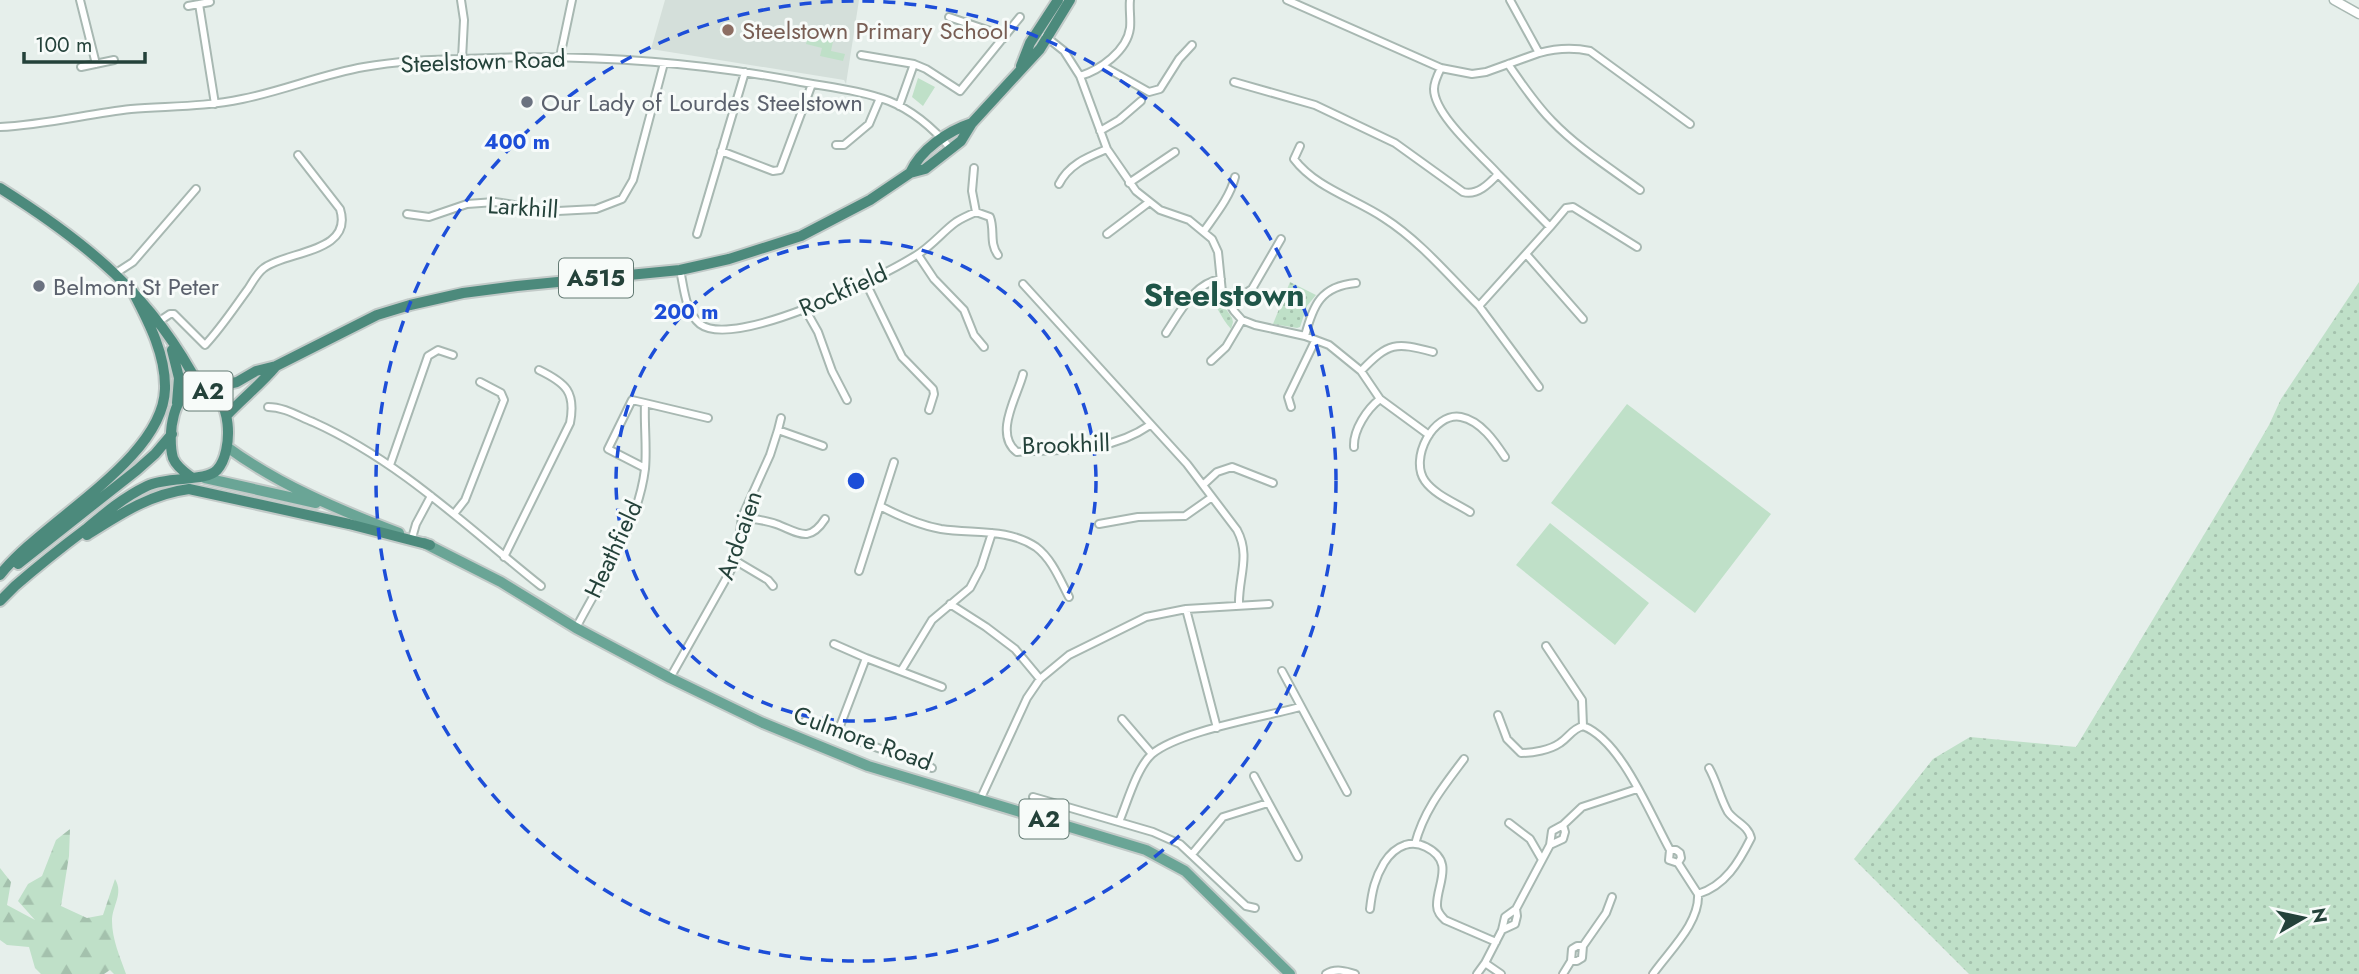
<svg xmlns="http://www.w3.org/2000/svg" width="2359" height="974" font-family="Jost,sans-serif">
<defs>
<pattern id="grass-dots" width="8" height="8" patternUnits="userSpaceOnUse" patternTransform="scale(1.75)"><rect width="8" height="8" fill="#bfe0c8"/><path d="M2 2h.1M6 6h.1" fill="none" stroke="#a4c1ad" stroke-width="1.8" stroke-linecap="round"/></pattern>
<pattern id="forest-firs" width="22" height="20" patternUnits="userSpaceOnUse" patternTransform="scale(1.75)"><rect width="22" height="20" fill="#bfe0c8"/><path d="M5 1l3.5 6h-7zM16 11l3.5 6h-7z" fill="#a4c1ad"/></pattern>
</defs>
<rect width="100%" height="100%" fill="#e6efeb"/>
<path fill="#d4dfda" d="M665,0H859L846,84L844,80L651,49Z"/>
<path fill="url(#grass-dots)" d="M1290,282L1316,295L1307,306L1300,327L1297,328L1273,324Z
M2359,282V974H1969L1854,859L1933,759L1970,737L2076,747L2240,475L2269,425L2281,399Z
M1212,288L1232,318L1233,322L1231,329C1219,316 1218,304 1204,293Z"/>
<path fill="url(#forest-firs)" d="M70,829L69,856L61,906L87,918L103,915L115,879C124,894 112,906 112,921C112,939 120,957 126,974H114L110,970L104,974H41L35,968L29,947L7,945L0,940V868L11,882L7,905L35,920L18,901L28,884L42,876L56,840Z"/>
<path fill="#bfe0c8" d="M811,26L835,32L831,51L845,54L843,61L820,56L822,48L806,44Z
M918,78L935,87L923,106L912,97Z
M1627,404L1771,514L1695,613L1551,503Z
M1550,523L1649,603L1615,645L1516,565Z"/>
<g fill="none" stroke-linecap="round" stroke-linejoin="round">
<g stroke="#a8b8b2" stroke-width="10">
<path id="minor" d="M80,0L96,64
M461,0L464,20L462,59
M1287,0L1441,68L1472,74L1486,72L1539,53
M1510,0L1539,53C1557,48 1572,47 1590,51L1690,124
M199,4L215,104
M188,6L210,2
M949,17L990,31L1003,39
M1045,36L1064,51L1080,76L1107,149L1136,191L1160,210L1189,220L1212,239L1218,252L1222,292L1234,311L1242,320L1255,325L1305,336L1329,345L1361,371L1380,399L1429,435
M861,55L914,64L926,69L960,91L1020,17
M560,57L572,0
M1508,64C1522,84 1535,104 1552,121C1578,148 1610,168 1640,190
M1103,66L1149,92L1160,89L1179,59L1192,45
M81,67L114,60
M1080,76C1100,70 1127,51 1130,28C1131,19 1129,9 1130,0
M1234,82L1315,105L1395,143L1463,192C1477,196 1489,184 1498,174C1481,155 1434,115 1434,89C1434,82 1438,74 1441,68
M899,106L914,64
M0,127C44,125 87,114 131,109C168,106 205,107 242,99C283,91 323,74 364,67C407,59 448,60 491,58C593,55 696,62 796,81C827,87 860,90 889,101C914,111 934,129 951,149
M1100,131L1119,120L1141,101
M836,145H844L869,124L880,98
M1300,146L1294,159C1316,188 1354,198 1384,218C1420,241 1449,276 1479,306L1550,227L1498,174
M721,151L773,171L780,170L812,84
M974,168L972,191L976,212
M1129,183L1175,152
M1059,184C1069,164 1088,157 1107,149
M407,214L429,217L467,204L495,202L514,205L539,212L596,209L622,199L633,180L664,63
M1550,227L1566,208L1573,207L1637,247
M1204,231C1216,214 1230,197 1235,177
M697,234L745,72
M1107,234L1148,203
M1526,254L1583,319
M918,255L934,279L964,310L974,335L984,347
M680,270C684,287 685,312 700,324C734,350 880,278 915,256C931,247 942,232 956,222C962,218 969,215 976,212L990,217C995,230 989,243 998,255
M116,273L133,262L196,189
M866,283L902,357L933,389L934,394L929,410
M1023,284L1187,464L1237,530C1251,556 1238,578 1239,605
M1229,304L1252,289L1281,239
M1479,306L1539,387
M805,309L818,332L832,371L847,400
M158,322L170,314H174L205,345C221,328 234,308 248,289C252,283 257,273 264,268C286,251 354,253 340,209L298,155
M1166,333C1180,312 1194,283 1221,279
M1305,336C1313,305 1321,286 1356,283
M1211,361L1226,347L1242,320
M1361,371C1389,342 1395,342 1433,352
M1023,374C1018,395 993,434 1017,452C1065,449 1109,453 1150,425
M645,403L708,418
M268,407C284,407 298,416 313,422C400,461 468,528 541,586
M1291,407L1288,397L1315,341
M778,430L781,418
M1354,447C1353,430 1367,409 1380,399
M390,465L428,356L438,350L453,355
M1203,485L1217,472L1232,467L1273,483
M880,506C899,516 919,525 941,529C973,534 1008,528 1036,547C1052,559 1060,580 1069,597
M1470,512C1456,503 1435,495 1425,481C1409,459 1433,412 1461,417C1481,421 1495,442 1505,457
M454,514L465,500L504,400L501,393L480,382
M742,517C753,519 765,520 776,524C798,532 809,544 825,519
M1099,524L1138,517L1185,516L1212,497
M412,538L416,524L431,496
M504,557L570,423C576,392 566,383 539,370
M736,561L768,580L773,586
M859,571L894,462
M950,604L986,627L1015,649L1040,679
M1186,609L1217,728
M576,628C602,578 638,526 645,469C647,447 644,425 645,403L632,400L608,449L645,468
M834,644L866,658L837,734
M1546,646L1582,700L1583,726C1621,740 1650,814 1670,850L1669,860L1678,863L1698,894
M866,658L942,687
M901,671L932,620L970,588L981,567L992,533
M1282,671L1347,792
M670,678L736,561L742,517L770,455L778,430L823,446
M1498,715L1507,739L1521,753C1533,753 1550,750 1560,743C1569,737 1572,729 1583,726
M1122,719L1152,754
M805,721L932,768
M1254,776L1298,857
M1033,797L1153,832L1180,844L1246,906L1255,908
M980,800L1027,698L1040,679L1069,655L1146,617L1186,609L1269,604
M1119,822C1127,803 1137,767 1152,754C1179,731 1264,717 1300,707
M1509,823L1530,839L1541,858
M1415,844C1424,810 1443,787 1464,759
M1550,845L1563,839L1565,832L1563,825
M1670,850H1676L1680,853L1681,858L1678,863
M1193,853L1223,817L1268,803
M1370,909C1372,891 1375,878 1384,863C1389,855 1396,848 1405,845C1412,843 1420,844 1426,847C1456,862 1436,885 1437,906C1437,912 1441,916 1445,920L1496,942
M1502,930L1515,924L1517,916L1516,909
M1571,961H1577L1582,958L1583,946L1606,913L1612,897
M1485,963L1501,974
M1326,974C1335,968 1346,971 1355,974
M1477,974L1485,963L1502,930L1505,917L1516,909L1550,845L1552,831L1563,825L1582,807L1637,789
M1563,974L1571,961L1572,949L1577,946H1583
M1653,974C1669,951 1700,923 1698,894C1725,886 1739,862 1751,838C1748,825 1735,822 1728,812C1720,798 1717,782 1709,768"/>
</g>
<g stroke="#a8b8b2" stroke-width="11">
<path id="tertiary" d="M2334,0L2359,14"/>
</g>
<g stroke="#c2cac8" stroke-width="14">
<path id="primary" d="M227,447C279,485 339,510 399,533
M205,478L316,503
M424,543L501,582L576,628L670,678L763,723L868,766L1146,850L1185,871L1290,974"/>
</g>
<g stroke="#c2cac8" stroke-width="14">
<path id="trunk" d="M1021,66L1030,43L1058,0
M910,173C921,149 948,131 972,123
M0,188C86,242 153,296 200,388
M172,350L179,378L177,403
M206,389L237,382L256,371L276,366L377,315L410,305L463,293L517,286L680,270L729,259L801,236L870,200L910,173L925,169L961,141L972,123L1040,49L1070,0
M227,415C243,398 261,384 276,366
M87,535C120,514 150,494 189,489L349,524L430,545
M18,564L137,470L155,454L172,434
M0,575C42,521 163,460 165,389C166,353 147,319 131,288
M0,601L15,586C38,566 62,547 86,529C105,513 124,497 147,486C168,476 206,482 217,470C234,452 233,391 202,389C172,386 167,437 173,458C176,466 184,472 191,477"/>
</g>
<use href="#minor" stroke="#fff" stroke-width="6"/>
<use href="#tertiary" stroke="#fff" stroke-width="8"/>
<use href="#primary" stroke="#6aa596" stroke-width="10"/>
<use href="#trunk" stroke="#4c8a7c" stroke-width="10"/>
</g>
<g fill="none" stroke="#1d4ed8" stroke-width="3.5" stroke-dasharray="12 9">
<circle cx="856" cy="481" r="240"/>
<circle cx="856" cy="481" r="480"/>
</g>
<circle fill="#8d6e63" stroke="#f7fbf9" stroke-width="2.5" cx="728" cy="30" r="7"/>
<g fill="#6b7280" stroke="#f7fbf9" stroke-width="2.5">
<circle cx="527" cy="102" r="7"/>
<circle cx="39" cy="286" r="7"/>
</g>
<g text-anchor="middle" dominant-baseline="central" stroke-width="6" stroke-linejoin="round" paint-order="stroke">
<g fill="#f7fbf9" stroke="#637a73" stroke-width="2">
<rect x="559" y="258.5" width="74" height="39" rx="5"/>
<rect x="183.5" y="371.5" width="49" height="39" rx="5"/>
<rect x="1019.5" y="799.5" width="49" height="39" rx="5"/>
</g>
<g font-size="23" font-weight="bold" fill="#24423a">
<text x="596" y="278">A515</text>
<text x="208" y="391">A2</text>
<text x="1044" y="819">A2</text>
</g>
<g font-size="24" fill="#785e54" stroke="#f7fbf9" text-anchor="start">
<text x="742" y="30">Steelstown Primary School</text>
</g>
<g font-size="24" fill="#24423a" stroke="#f7fbf9">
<text transform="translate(483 61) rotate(-2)">Steelstown Road</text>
<text transform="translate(523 207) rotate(4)">Larkhill</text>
<text transform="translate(843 290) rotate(-24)">Rockfield</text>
<text transform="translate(1066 444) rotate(-2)">Brookhill</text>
<text transform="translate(739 535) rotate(-71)">Ardcaien</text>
<text transform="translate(613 549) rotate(-65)">Heathfield</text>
<text transform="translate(863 738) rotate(20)">Culmore Road</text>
</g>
<g font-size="24" fill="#5b616d" stroke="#f7fbf9" text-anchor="start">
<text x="541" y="102">Our Lady of Lourdes Steelstown</text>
<text x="53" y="286">Belmont St Peter</text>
</g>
<g font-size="32" font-weight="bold" fill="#1f5548" stroke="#f7fbf9">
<text x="1224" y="295">Steelstown</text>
</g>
</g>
<circle cx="856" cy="481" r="10" fill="#1d4ed8" stroke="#f7fbf9" stroke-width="3.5"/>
<g font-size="21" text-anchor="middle" font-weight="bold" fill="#1d4ed8" stroke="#f7fbf9" stroke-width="6" stroke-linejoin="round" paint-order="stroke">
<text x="517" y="149">400 m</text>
<text x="686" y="319">200 m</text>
</g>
<g transform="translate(2303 918) rotate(81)" stroke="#f7fbf9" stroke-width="5" paint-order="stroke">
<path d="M0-5L12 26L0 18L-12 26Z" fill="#24423a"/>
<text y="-10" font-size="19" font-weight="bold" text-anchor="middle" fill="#24423a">N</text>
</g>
<path d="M24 52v10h121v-10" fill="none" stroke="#24423a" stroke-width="3.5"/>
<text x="35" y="52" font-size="21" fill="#24423a" stroke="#f7fbf9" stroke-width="5" paint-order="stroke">100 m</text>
</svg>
